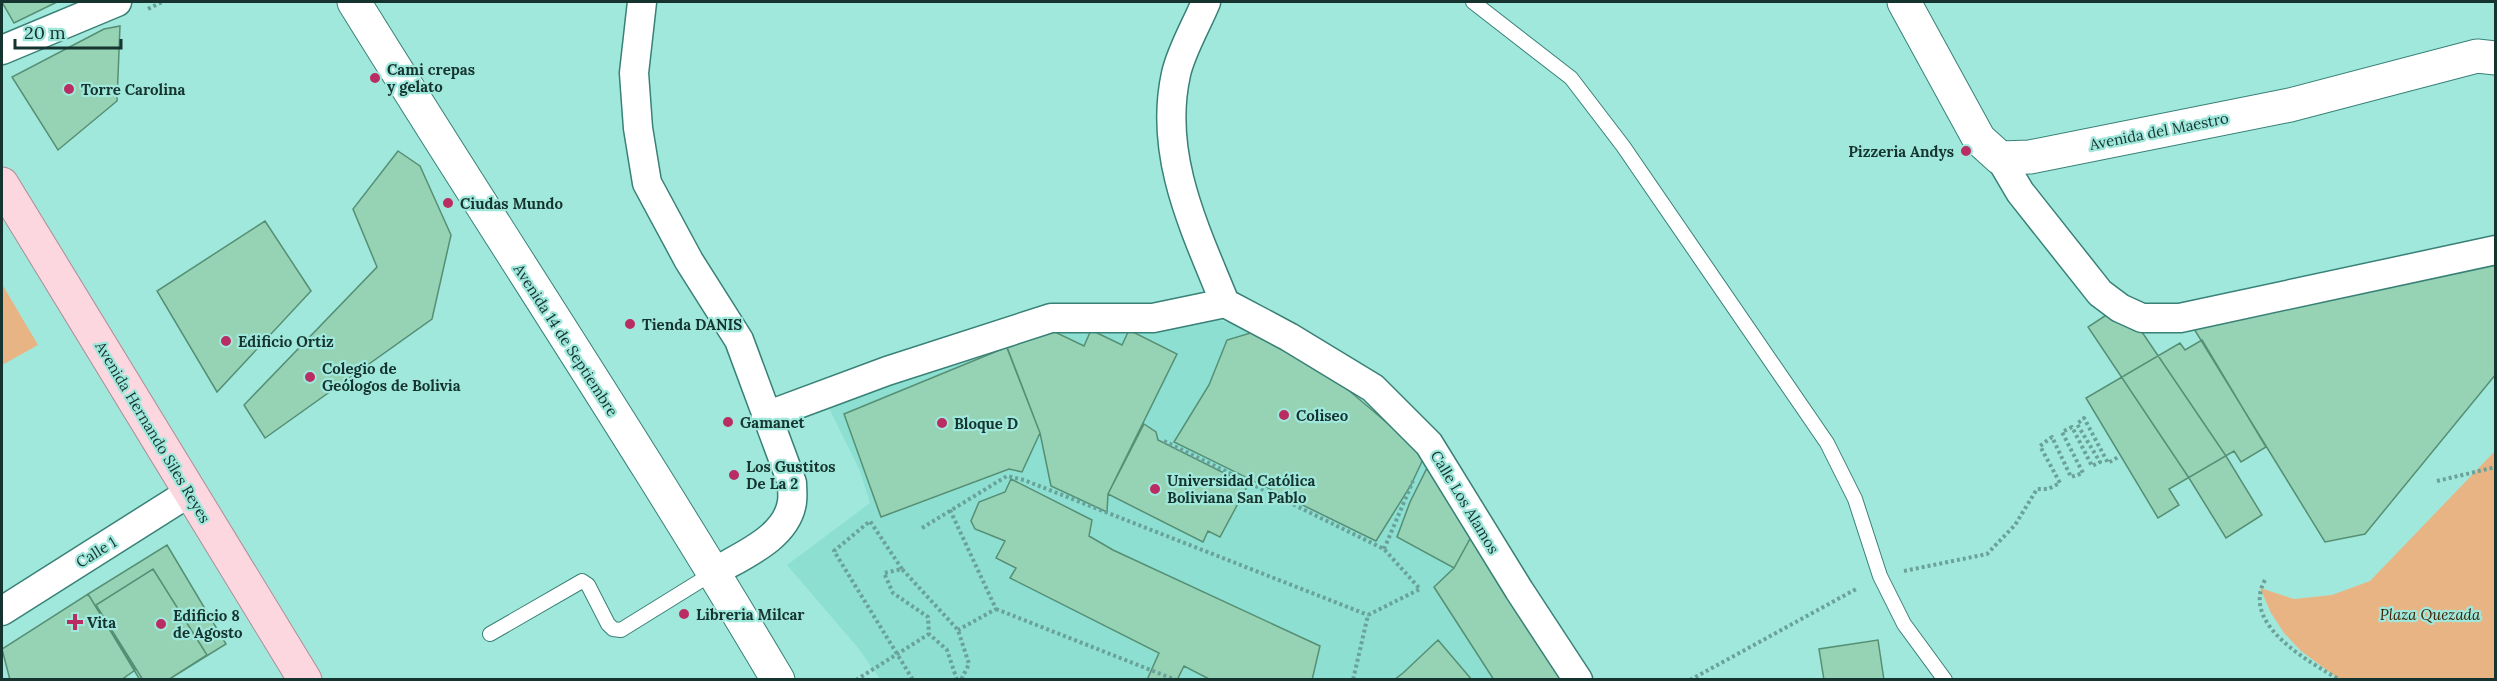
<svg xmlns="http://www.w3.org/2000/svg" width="2497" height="681" font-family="Lora,serif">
<rect width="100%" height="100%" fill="#a0e8dc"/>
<path fill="#8cdfd1" d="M1198,314L1257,331L1410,442L1478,533L1566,679H880L859,649L787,565L870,503L860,471L828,406L1042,327Z"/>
<path fill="#e9b484" d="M2,284L38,345L2,365Z
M2495,451V679H2339L2301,651L2284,633L2271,613L2260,588L2294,599L2332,595L2370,581Z"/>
<path fill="#96d2b4" stroke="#558f74" stroke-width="1.5" d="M2,2H57L14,23Z
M120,26L117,101L58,150L12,77L104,29Z
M398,151L420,166L451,235L432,319L265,438L244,405L377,267L353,209Z
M265,221L311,291L217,392L157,291Z
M2496,264V374L2365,534L2325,542L2191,324Z
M2123,304L2226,456L2262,515L2226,538L2189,478L2088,327Z
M1091,330L1122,345L1129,330L1177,354L1108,494L1107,512L1051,486L1040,433L1007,348L1053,331L1084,346Z
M1257,331L1346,388L1425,455L1411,485L1376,541L1174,442L1209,385L1227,340Z
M2202,340L2266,447L2241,462L2234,451L2169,489L2179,505L2158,518L2086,398L2180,343L2185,350Z
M1007,347L1040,433L1022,472L1009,469L881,517L844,414Z
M1144,424L1156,432L1158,440L1248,485L1220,537L1208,531L1203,542L1108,494Z
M1431,460L1471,537L1454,568L1397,537L1410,502Z
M1011,479L1092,520L1089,536L1113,550L1320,646L1312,680H1211L1184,666L1177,680H1147L1159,653L1010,578L1016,568L996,558L1005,541L975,529L971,521L979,502L1005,492Z
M1471,537L1563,680H1494L1434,587L1454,568Z
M167,545L226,644L168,680H140L88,594Z
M153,569L207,655L168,680H143L96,605Z
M88,594L135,670L121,680H10L2,649Z
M1438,640L1472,680H1394L1403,673Z
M1878,640L1884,680H1824L1819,649Z"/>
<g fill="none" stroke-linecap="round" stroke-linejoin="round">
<g stroke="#398177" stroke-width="16">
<path id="lane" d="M1473,2L1571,78L1623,146L1827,443L1855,499L1880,576L1904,624L1945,680
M490,634L582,581L588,585L608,624L613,629L621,630L713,573"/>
</g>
<g stroke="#398177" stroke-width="31">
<path id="street" d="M642,2L634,73L638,128L647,183L689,261L739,340L792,483C792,489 793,496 792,502C787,538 741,556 714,572
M1206,2C1197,24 1181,51 1176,74C1158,155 1195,229 1225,303
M2,50L117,2
M2000,158L2020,192L2100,293L2120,308L2142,318H2180L2496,250
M1225,303L1289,337L1373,388L1429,444L1519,590L1578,680
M766,416L887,371L1051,318H1153L1225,303
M2,611L190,492"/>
</g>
<g stroke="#398177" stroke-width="35">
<path id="secondary" d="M354,2C494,228 642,450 778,680
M1904,2L1979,139L2000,158L2030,157L2290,105L2477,56L2496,58"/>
</g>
<g stroke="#ac8c94" stroke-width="35">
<path id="primary" d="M2,184L305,680"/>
</g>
<path stroke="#6aa198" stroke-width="4" stroke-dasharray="3 3" stroke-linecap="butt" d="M148,9L162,2
M1164,441L1384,549L1420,589L1368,615L1353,680
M2437,481L2496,467
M950,510L996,609L958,630
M922,528L1007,476L1024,480L1368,615
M1384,549L1413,481
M902,569L870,521L834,551L913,680
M1904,571L1987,554L2015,525L2037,489H2048L2060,483L2040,446L2052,437L2071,477L2083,473L2062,432L2072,427L2092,466L2100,462L2077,424L2084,418L2108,463L2120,456
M2265,580C2240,625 2310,662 2340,680
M996,609L1176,680
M856,680L929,634
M957,680L947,650L929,634L928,617L893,593L884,573L902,569L958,630L969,664L961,680
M1132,680H1139
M1690,680L1858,588"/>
<use href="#lane" stroke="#fff" stroke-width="14"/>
<use href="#street" stroke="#fff" stroke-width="28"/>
<use href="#secondary" stroke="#fff" stroke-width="33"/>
<use href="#primary" stroke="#fdd7e0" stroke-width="33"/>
</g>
<g fill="#b92d62" stroke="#a0e8dc" stroke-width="2">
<circle cx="375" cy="78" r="6"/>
<circle cx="69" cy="89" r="6"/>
<circle cx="1966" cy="151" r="6"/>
<circle cx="448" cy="203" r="6"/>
<circle cx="630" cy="324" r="6"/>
<circle cx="226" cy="341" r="6"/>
<circle cx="310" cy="377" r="6"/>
<circle cx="1284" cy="415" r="6"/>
<circle cx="728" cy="422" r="6"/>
<circle cx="942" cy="423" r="6"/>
<circle cx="734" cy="475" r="6"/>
<circle cx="1155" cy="489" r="6"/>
<circle cx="684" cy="614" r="6"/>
<path d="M72 613h6v6h6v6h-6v6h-6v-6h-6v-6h6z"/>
<circle cx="161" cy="624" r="6"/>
</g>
<g text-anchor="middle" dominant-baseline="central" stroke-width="4.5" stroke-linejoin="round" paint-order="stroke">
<g font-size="15" font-weight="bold" fill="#16342f" stroke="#a0e8dc" text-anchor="start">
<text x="387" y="69">Cami crepas<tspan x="387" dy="17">y gelato</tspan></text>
<text x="81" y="89">Torre Carolina</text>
<text x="1954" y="151" text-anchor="end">Pizzeria Andys</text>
<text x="460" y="203">Ciudas Mundo</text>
<text x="642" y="324">Tienda DANIS</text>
<text x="238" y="341">Edificio Ortiz</text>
<text x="322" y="368">Colegio de<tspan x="322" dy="17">Geólogos de Bolivia</tspan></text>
<text x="1296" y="415">Coliseo</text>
<text x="740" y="422">Gamanet</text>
<text x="954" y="423">Bloque D</text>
<text x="746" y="466">Los Gustitos<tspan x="746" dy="17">De La 2</tspan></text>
<text x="1167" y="480">Universidad Católica<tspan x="1167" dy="17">Boliviana San Pablo</tspan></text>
<text x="696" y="614">Libreria Milcar</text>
<text x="173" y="615">Edificio 8<tspan x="173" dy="17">de Agosto</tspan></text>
<text x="87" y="622">Vita</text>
</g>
<g font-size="15" fill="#16342f" stroke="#a0e8dc">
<text transform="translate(2159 131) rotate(-11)">Avenida del Maestro</text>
<text transform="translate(566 340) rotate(57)">Avenida 14 de Septiembre</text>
<text transform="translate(153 432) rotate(59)">Avenida Hernando Siles Reyes</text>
<text transform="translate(1465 502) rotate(59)">Calle Los Alamos</text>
<text transform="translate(96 552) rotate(-32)">Calle 1</text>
</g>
<g font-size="15" font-style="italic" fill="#3d2205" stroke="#a0e8dc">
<text x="2430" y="614">Plaza Quezada</text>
</g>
</g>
<rect width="2497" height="681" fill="none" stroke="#16342f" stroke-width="6"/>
<path d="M15 39v9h106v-9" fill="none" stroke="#16342f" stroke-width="3"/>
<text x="24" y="39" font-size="18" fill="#16342f" stroke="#a0e8dc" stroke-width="4.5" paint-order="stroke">20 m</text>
</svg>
